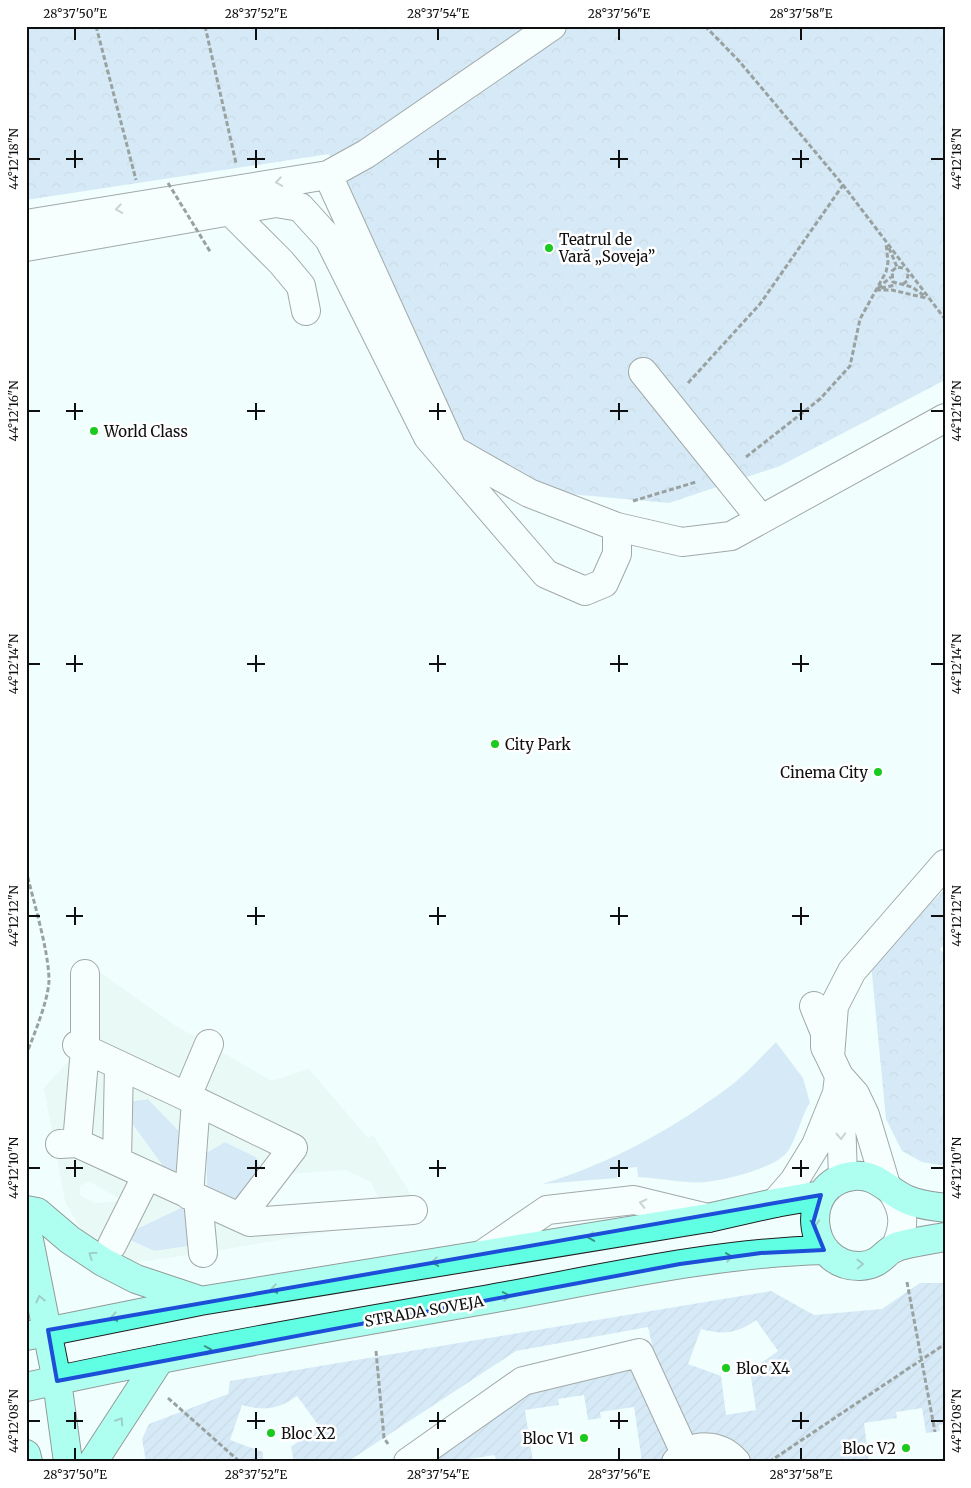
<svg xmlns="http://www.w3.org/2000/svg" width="971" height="1488" font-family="Merriweather,serif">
<defs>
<pattern id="park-crowns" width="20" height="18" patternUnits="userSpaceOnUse" patternTransform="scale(1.25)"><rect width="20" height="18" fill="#b6cfed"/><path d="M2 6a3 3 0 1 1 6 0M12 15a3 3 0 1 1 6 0" fill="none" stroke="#9bb1ca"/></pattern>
<pattern id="garden-furrows" width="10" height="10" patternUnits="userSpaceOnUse" patternTransform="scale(1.25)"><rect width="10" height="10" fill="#b6cfed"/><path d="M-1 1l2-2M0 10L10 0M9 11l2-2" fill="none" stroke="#9bb1ca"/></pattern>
</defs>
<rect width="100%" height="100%" fill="#f0fffd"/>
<path fill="#b6cfed" d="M776,1042L803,1078L810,1103C805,1107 796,1140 788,1151C776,1168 729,1179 707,1182C688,1184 658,1178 638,1177L637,1167L618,1169L617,1178L542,1184C612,1163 677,1127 734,1083C749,1071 762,1056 776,1042Z
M148,1099L179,1131L177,1171L168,1173L133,1125V1101Z
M225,1142L256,1157L264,1175L236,1209L207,1192L206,1153Z
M185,1206L197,1245L154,1251L121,1236Z"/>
<path fill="url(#park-crowns)" d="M26,26H945V380L780,466L669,503L559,493L471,456L329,154L26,200Z
M945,889V944L940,949L945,955V1166L922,1162L902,1151L886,1119L871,964Z"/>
<path fill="url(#garden-furrows)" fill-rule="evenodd" d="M920,1283H945V1424L939,1425L940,1431L926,1433L922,1408L896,1412L897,1418L864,1423L869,1462H739L735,1452L673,1462H642L634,1407L600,1412L601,1418L588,1420L584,1395L558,1399L559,1405L525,1410L533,1462H496L495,1455L469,1459V1462H423L532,1386L656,1361L648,1327L516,1351L347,1462H294L291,1447L319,1426L297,1396C278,1410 263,1411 242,1405L230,1440L263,1452V1462H146L142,1439L149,1424L228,1394L230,1381L771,1291L814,1315L882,1309ZM756,1320L778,1351L750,1371L756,1410L726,1415L721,1376L688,1364L701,1329C722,1335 737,1334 756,1320Z"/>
<path fill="#def1ed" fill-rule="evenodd" d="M101,973L176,1026L272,1081L309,1069L368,1138L373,1135L410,1193L415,1217L203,1253L137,1262L109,1252L81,1230L65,1201L44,1088L71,1058L75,975ZM148,1099L179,1131L177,1171L168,1173L133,1126V1101ZM225,1142L256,1157L264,1175L236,1209L207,1192L206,1153ZM345,1170L371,1182L381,1204L257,1207L288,1174ZM89,1181L123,1201L94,1203L80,1195V1186ZM185,1206L197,1245L154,1251L122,1236Z"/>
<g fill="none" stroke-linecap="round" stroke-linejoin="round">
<g stroke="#424242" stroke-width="30">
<path id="minor" d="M328,175L453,450L529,493L617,527L682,542L731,536L945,418
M230,211L281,262L301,286L306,311
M26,224L328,175L366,154L552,26
M26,247L276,203L300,207L329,239L428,437L546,574L585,591L604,583L617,554V527
M643,372L761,519
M85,974V1049L196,1101L189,1195
M814,1006L825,1033V1047L830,1057L839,1076L855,1094L865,1115L886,1185
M830,1057L834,1006L852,971L945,864
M837,1095L841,1116L843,1178
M187,1096L209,1044
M196,1101L293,1148L240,1217
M77,1143L85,1049L77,1045
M60,1144L77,1143L250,1222L413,1210
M117,1161L119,1065
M893,1193C905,1212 905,1227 895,1248
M198,1199L203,1253
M775,1203L794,1181L816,1145L837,1093L839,1076
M112,1245L147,1175
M483,1254L547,1210L634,1200L708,1218
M408,1462L523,1381L639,1353L685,1453
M676,1462C692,1442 720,1443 736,1462"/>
</g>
<g stroke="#202020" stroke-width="30">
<path id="major" d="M945,1208C932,1206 919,1205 908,1200C888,1192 877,1173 853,1176C798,1182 805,1267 860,1266C881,1265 883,1253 896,1247C911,1242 929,1240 945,1237
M26,1210L37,1212L70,1240L103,1262L136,1279L199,1300
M26,1225L57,1381L68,1462
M26,1336L200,1301L708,1218L775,1203L821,1195
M26,1387C180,1353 335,1326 490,1299C601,1279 712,1253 824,1250
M26,1454L28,1462
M93,1462L160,1359"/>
</g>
<path stroke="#313131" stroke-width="3" stroke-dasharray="5 2.5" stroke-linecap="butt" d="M96,26L136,180
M205,26L236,163
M705,26L739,61L843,185L945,319
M889,248L897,267
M903,268L897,267L892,271L893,282L912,287L926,297
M903,284L907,281L908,274
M878,288L891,277
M881,288L896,285
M876,290H892L926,298
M688,383L760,304L843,185
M746,457L820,399L850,366L860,319L886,272L888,262L886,243
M633,501L696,482
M26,870C33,900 49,951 49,981C48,1001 34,1035 26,1055
M907,1282L935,1432
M376,1351L384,1438L388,1444
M168,1398L240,1462
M769,1462L945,1344"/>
<use href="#minor" stroke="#fff" stroke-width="28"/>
<use href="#major" stroke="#60ffe3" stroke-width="28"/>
<path stroke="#313131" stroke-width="3" stroke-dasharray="5 2.5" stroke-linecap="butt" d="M168,183L211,253"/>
</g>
<defs><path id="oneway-chevron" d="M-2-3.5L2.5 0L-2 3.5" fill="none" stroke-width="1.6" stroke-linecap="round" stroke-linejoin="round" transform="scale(1.25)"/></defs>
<g stroke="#9f9f9f">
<use href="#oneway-chevron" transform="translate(279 182) rotate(171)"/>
<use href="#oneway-chevron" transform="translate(119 209) rotate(171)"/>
<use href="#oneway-chevron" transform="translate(841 1136) rotate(87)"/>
<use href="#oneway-chevron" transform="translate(643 1203) rotate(-167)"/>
</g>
<g stroke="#3c9384">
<use href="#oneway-chevron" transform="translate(815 1223) rotate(87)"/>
<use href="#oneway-chevron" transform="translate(591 1237) rotate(171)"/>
<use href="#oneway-chevron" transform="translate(92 1255) rotate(-146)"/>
<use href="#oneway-chevron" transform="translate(729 1257) rotate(-8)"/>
<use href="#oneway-chevron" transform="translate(435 1262) rotate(171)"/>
<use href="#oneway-chevron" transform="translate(860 1264) rotate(-1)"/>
<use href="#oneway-chevron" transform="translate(274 1289) rotate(171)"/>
<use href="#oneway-chevron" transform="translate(506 1296) rotate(-10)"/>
<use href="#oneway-chevron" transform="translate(40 1299) rotate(-103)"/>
<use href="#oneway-chevron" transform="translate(114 1317) rotate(170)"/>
<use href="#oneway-chevron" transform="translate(208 1350) rotate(-11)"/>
<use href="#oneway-chevron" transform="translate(120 1421) rotate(-57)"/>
</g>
<path d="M0 0H971V1488H0ZM821,1195L813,1223L824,1250L761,1253L680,1264L57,1381L48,1330Z" fill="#f0fffd" fill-opacity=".55" fill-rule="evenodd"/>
<path fill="none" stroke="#1d4ed8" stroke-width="4" stroke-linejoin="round" d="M821,1195L813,1223L824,1250L761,1253L680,1264L57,1381L48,1330Z"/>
<path fill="none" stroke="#0f0f0f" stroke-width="2" d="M75,28V40M256,28V40M438,28V40M619,28V40M801,28V40M75,150V168M256,150V168M438,150V168M619,150V168M801,150V168M28,159H40M66,159H83M247,159H265M429,159H446M610,159H628M792,159H809M931,159H944M75,403V420M256,403V420M438,403V420M619,403V420M801,403V420M28,411H40M66,411H83M247,411H265M429,411H446M610,411H628M792,411H809M931,411H944M75,655V672M256,655V672M438,655V672M619,655V672M801,655V672M28,664H40M66,664H83M247,664H265M429,664H446M610,664H628M792,664H809M931,664H944M75,907V925M256,907V925M438,907V925M619,907V925M801,907V925M28,916H40M66,916H83M247,916H265M429,916H446M610,916H628M792,916H809M931,916H944M75,1160V1177M256,1160V1177M438,1160V1177M619,1160V1177M801,1160V1177M28,1168H40M66,1168H83M247,1168H265M429,1168H446M610,1168H628M792,1168H809M931,1168H944M75,1412V1429M256,1412V1429M438,1412V1429M619,1412V1429M801,1412V1429M28,1421H40M66,1421H83M247,1421H265M429,1421H446M610,1421H628M792,1421H809M931,1421H944M75,1448V1460M256,1448V1460M438,1448V1460M619,1448V1460M801,1448V1460"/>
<g fill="#1bca1f" stroke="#fff" stroke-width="2">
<circle cx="549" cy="248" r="5"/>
<circle cx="94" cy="431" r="5"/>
<circle cx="495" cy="744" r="5"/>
<circle cx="878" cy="772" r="5"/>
<circle cx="726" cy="1368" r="5"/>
<circle cx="271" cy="1433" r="5"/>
<circle cx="584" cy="1438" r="5"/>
<circle cx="906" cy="1448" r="5"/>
</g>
<g text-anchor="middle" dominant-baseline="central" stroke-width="5" stroke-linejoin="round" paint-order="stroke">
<g font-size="15" fill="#0f0f0f" stroke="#fff" text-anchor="start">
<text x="559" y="239">Teatrul de<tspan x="559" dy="17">Vară „Soveja”</tspan></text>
<text x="104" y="431">World Class</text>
<text x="505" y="744">City Park</text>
<text x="868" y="772" text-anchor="end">Cinema City</text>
<text x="736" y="1368">Bloc X4</text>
<text x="281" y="1433">Bloc X2</text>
<text x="574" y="1438" text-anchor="end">Bloc V1</text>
<text x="896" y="1448" text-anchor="end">Bloc V2</text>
</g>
<g font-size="15" fill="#0f0f0f" stroke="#fff">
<text transform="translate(424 1311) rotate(-10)">STRADA SOVEJA</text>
</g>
</g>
<rect width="971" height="1488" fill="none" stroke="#ffffff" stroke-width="55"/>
<rect x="28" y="28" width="916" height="1432" fill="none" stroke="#0f0f0f" stroke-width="2"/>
<g font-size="12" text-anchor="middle" fill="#0f0f0f">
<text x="75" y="18">28°37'50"E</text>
<text x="256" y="18">28°37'52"E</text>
<text x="438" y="18">28°37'54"E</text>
<text x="619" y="18">28°37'56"E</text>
<text x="801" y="18">28°37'58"E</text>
<text transform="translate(14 159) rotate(-90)" y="4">44°12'18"N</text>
<text transform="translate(957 159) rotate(-90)" y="4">44°12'18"N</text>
<text transform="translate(14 411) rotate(-90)" y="4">44°12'16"N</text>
<text transform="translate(957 411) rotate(-90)" y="4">44°12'16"N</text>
<text transform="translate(14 664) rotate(-90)" y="4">44°12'14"N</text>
<text transform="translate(957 664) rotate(-90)" y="4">44°12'14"N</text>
<text transform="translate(14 916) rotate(-90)" y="4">44°12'12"N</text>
<text transform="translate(957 916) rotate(-90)" y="4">44°12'12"N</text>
<text transform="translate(14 1168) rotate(-90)" y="4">44°12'10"N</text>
<text transform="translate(957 1168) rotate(-90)" y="4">44°12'10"N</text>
<text transform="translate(14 1421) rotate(-90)" y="4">44°12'08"N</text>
<text transform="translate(957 1421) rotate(-90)" y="4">44°12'08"N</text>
<text x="75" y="1479">28°37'50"E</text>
<text x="256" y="1479">28°37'52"E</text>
<text x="438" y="1479">28°37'54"E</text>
<text x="619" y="1479">28°37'56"E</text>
<text x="801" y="1479">28°37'58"E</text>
</g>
</svg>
